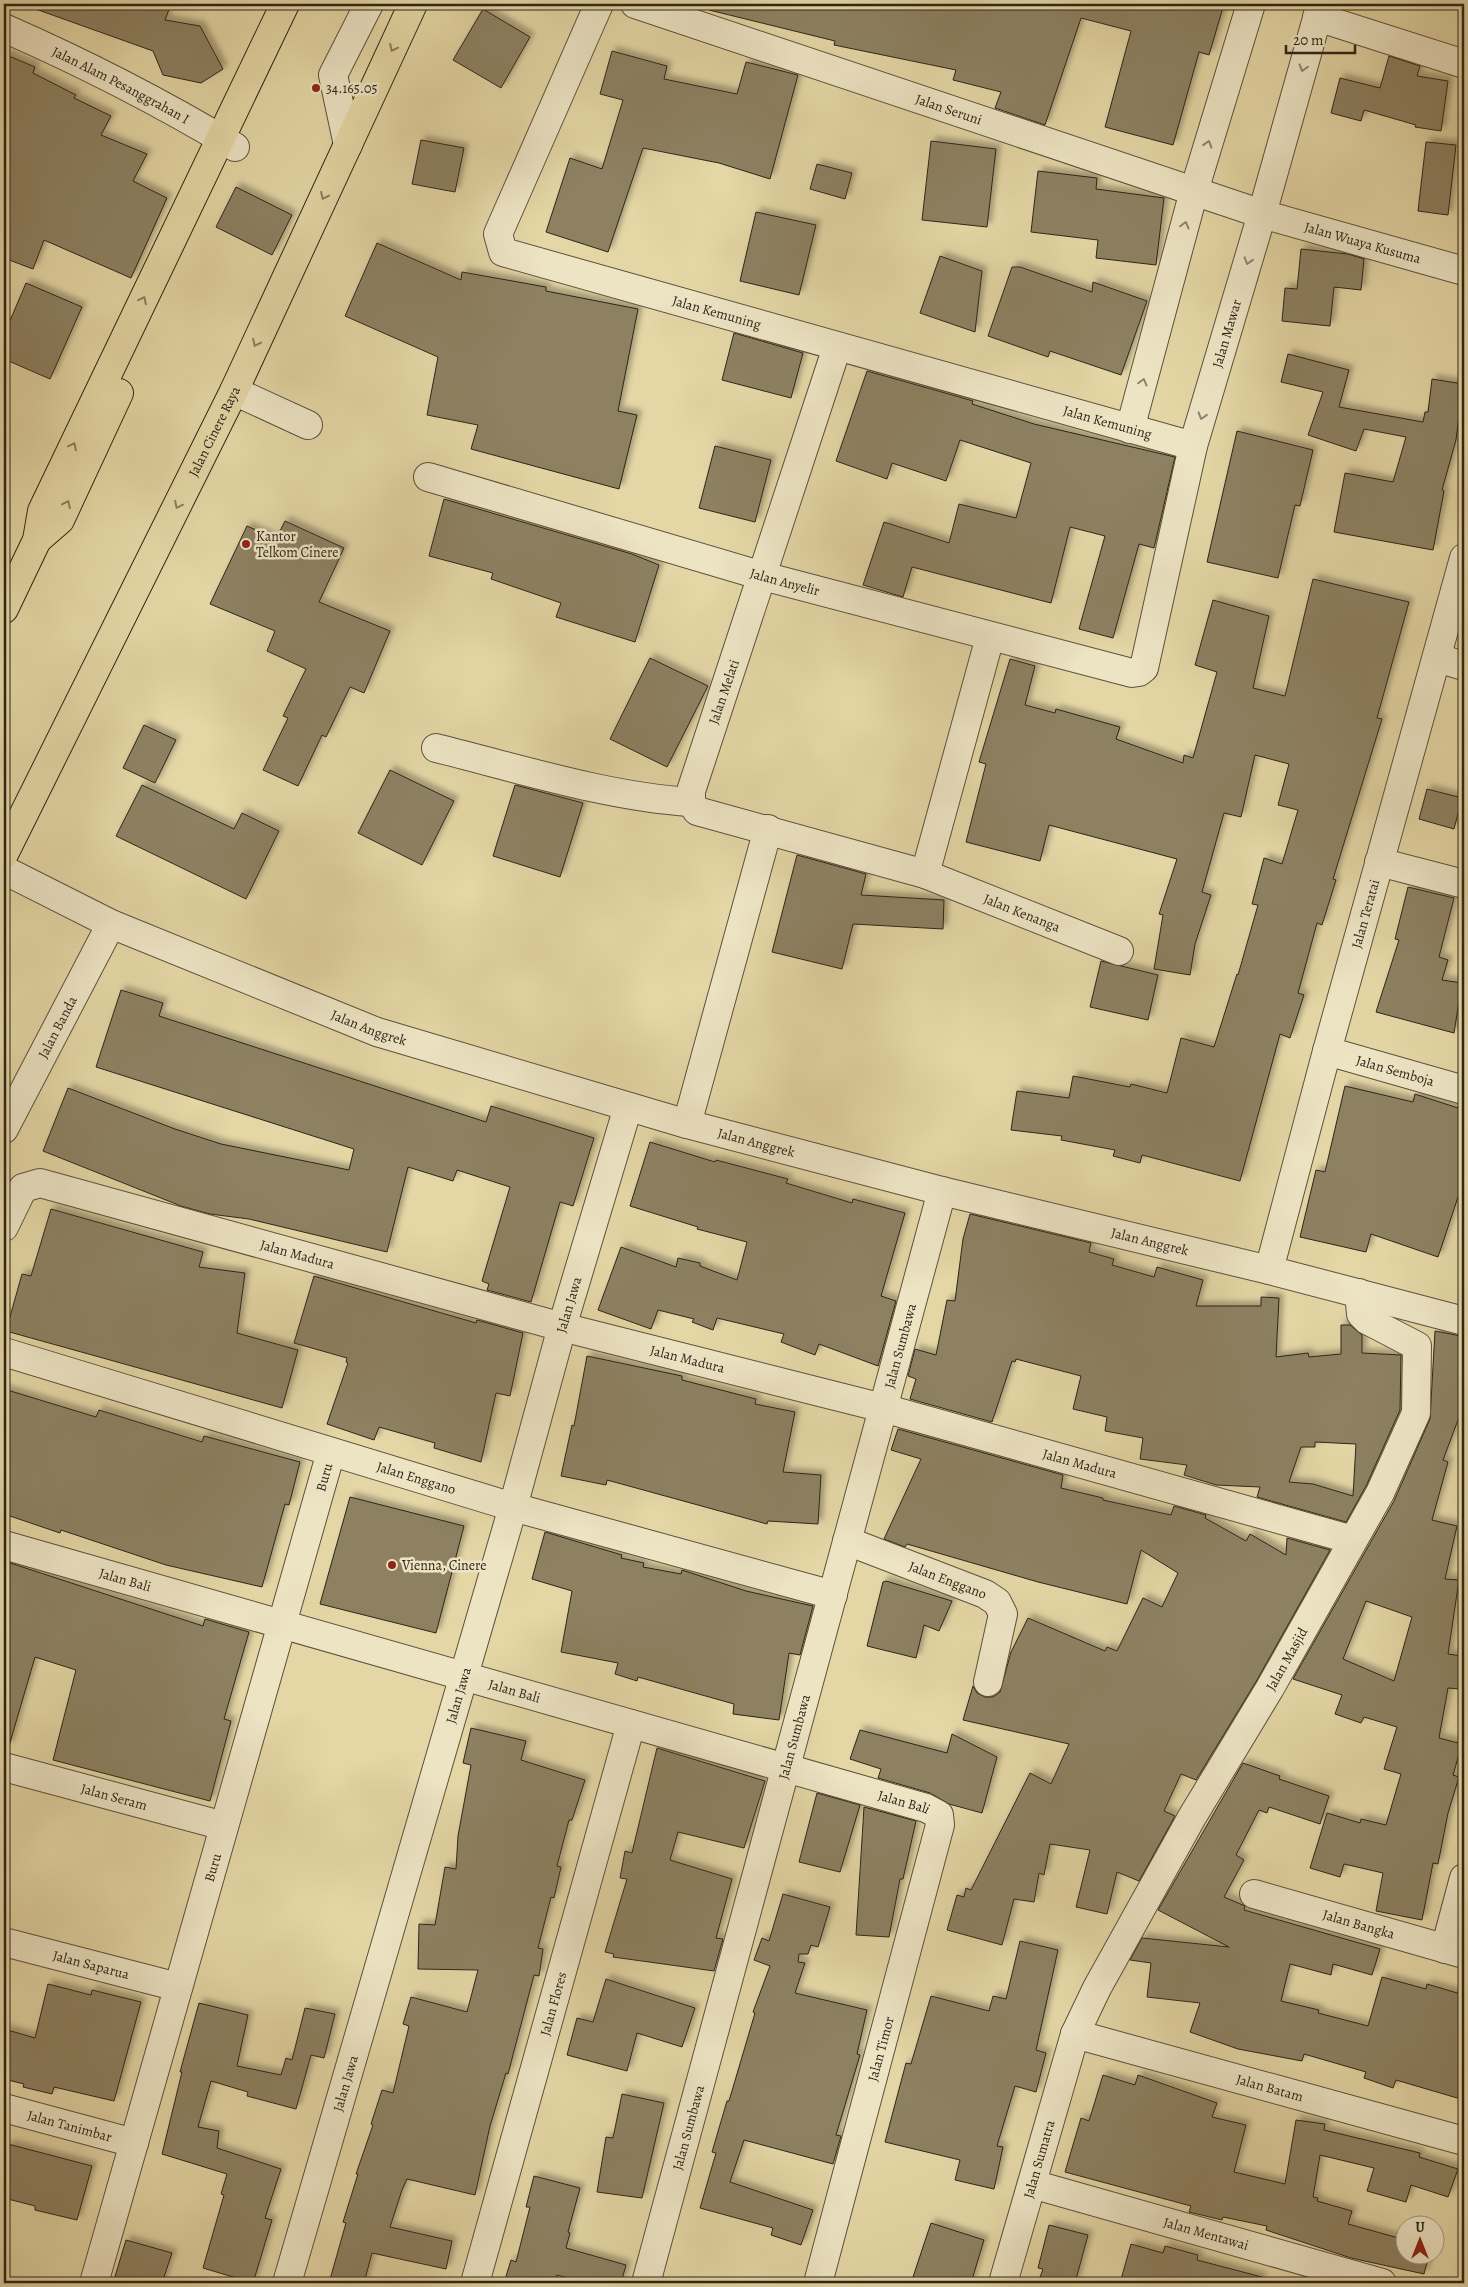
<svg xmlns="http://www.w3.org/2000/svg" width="1468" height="2287" font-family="Alegreya,serif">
<defs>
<filter id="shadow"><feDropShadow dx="4.5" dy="-4.5" stdDeviation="2.5" flood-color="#0004"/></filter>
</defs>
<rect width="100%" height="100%" fill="#e4d6a5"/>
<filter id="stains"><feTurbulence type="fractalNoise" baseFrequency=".004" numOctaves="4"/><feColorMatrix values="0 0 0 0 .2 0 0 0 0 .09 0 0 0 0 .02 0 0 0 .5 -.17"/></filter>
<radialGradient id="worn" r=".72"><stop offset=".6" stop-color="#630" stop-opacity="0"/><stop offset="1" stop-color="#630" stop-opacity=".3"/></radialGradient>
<path fill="#8d8162" stroke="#2e2519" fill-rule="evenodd" filter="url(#shadow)" d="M31,4H171L165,20L200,26L223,69L201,83L163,75L153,51L30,7Z
M710,4H1224L1209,55L1199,52L1173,145L1105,127L1131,31L1081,18L1045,125L995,108L1001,92L953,80L956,70L834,45L835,41L709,10Z
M483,9L530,37L501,88L453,60Z
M612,51L667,66L664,79L737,94L746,62L798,75L770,179L719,163L643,148L608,252L546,232L570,158L602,169L623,100L600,94Z
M4,54L35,67L33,73L76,95L74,98L111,116L101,135L147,154L133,181L167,198L131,278L44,240L33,269L4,258Z
M1389,56L1420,66L1417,76L1448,81L1441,131L1415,127L1416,125L1364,110L1361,121L1331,113L1340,78L1380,88Z
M421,140L464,148L455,192L412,184Z
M931,141L996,149L987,227L922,220Z
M1426,142L1456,145L1448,215L1418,211Z
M817,164L852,173L845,199L810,189Z
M1038,171L1097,178L1096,189L1164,198L1156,265L1096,258L1098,240L1031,232Z
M236,187L292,215L272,255L216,227Z
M756,212L816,225L799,295L740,281Z
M377,243L461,280L462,272L546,287V291L638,309L618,411L637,415L619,489L471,449L478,425L427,415L438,357L345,316Z
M1301,249L1348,254L1364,259L1361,290L1334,287L1330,326L1282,321L1285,288L1297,289Z
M940,256L982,271L975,332L920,313Z
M1012,267H1020L1092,292L1093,282L1147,301L1121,375L1050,351L1048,357L988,336Z
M26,283L82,307L50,379L4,359V335Z
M734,333L803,353L791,398L722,380Z
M1288,354L1349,370L1339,407L1423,422L1425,412H1428L1432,379L1463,384L1456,440L1442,490L1444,491L1433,550L1334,532L1345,473L1393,482L1406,437L1364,429L1356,451L1308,435L1323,392L1281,382Z
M867,371L956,396L973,401L972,404L1034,424L1175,457L1154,548L1139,544L1113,638L1079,629L1105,536L1070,527L1051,603L912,567L903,597L863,585L884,522L949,543L959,504L1016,518L1031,463L960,440L946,481L892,463L887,479L836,461Z
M1237,431L1313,450L1300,506L1295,505L1278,578L1207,562Z
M715,446L771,460L755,522L699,508Z
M444,499L632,554L659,565L635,642L556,617L561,603L491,579L493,573L429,556Z
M285,521L344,548L319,602L390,631L364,693L350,687L326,737L322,735L298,786L263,770L288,718L283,716L306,669L267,651L275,631L210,604L247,526L276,539Z
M1313,579L1409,602L1377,718L1382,719L1333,879L1336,880L1322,925L1317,923L1298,993L1304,995L1290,1038L1280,1034L1240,1181L1142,1155L1140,1163L1113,1156L1115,1150L1061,1140L1062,1136L1011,1130L1017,1091L1069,1098L1073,1076L1130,1087L1131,1084L1167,1093L1181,1038L1214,1047L1237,974L1238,975L1258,905L1252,904L1264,858L1282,864L1298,810L1278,805L1289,764L1255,755L1241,817L1224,813L1202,892L1211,895L1195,944L1190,975L1154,969L1163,915L1159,914L1177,859L1049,825L1040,861L966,842L986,764L979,762L1010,659L1035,666L1025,705L1055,713L1056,709L1120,727L1116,739L1183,763L1184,755L1193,758L1217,672L1195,665L1213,600L1269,616L1253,688L1285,696Z
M650,658L708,686L667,767L610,739Z
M144,725L176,740L155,783L123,768Z
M390,770L454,801L422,865L358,833Z
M142,785L234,829L242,813L279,831L246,899L116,836Z
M515,785L583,803L560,877L493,856Z
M1427,789L1462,798L1454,829L1419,819Z
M797,855L866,874L861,895L944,900L943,929L853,924L842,969L772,952Z
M1408,887L1454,898L1439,957L1448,960L1442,980L1462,983L1454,1033L1376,1012L1399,940L1395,939Z
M1101,961L1158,975L1148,1020L1090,1007Z
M121,990L163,1003L159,1016L486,1122L491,1106L594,1138L573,1206L560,1202L531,1302L487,1290L489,1284L482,1281L510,1187L457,1170L453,1181L408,1167L387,1252L249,1219L210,1214L181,1206L43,1151L68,1088L175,1129L221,1144L349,1170L354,1149L96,1067Z
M1345,1086L1413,1102L1415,1094L1464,1110V1179L1438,1257L1371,1234L1366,1252L1300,1237L1316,1170L1325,1172Z
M650,1142L715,1162L716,1160L788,1179L786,1183L852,1203L853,1199L905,1213L881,1296L896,1301L878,1366L819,1344L815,1355L781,1342L784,1334L717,1318L713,1330L692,1322L694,1319L658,1310L651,1329L598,1310L621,1247L676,1267L678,1258L700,1263V1266L737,1280L747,1242L697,1229L698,1227L630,1206Z
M51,1209L203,1252L199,1267L245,1273L237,1333L298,1350L282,1408L6,1331L22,1274L31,1276Z
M970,1214L1091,1243L1089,1252L1114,1259L1112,1265L1154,1277L1157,1267L1203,1280L1196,1306H1261V1297L1279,1298L1276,1357L1308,1353L1309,1357L1341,1354V1325H1350L1362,1335V1353L1401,1355L1400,1410L1366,1486L1346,1522L1257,1497L1260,1487L1216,1485L1184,1475L1187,1465L1140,1459L1143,1438L1105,1431L1107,1417L1073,1409L1081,1376L1016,1359L1015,1362L1012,1361L992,1422L910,1399L916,1379L908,1376L915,1349L936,1355L947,1300L955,1301L963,1239ZM1315,1442L1356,1444L1353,1496L1313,1484L1289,1482L1301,1447H1315Z
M314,1276L476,1323L477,1320L523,1333L510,1396L496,1393L481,1462L434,1448L435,1443L379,1427L374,1440L327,1424L348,1363L346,1362L347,1358L294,1343Z
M1435,1331L1461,1336V1420H1458L1443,1460L1448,1462L1432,1520L1457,1526L1445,1579L1459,1580L1448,1654L1462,1656L1459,1689L1448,1688L1439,1738L1462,1744L1453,1775L1459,1777L1448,1813L1438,1864L1433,1863L1422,1920L1376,1911L1383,1873L1344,1864L1340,1877L1310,1868L1327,1813L1360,1823L1361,1819L1386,1825L1401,1774L1384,1769L1397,1727L1364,1717L1361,1723L1335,1714L1342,1695L1293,1679L1394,1501L1430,1419ZM1366,1601L1412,1617L1394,1681L1343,1659Z
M587,1356L682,1376V1380L756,1399L755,1404L795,1412L783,1472L821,1475L818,1524L768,1521L767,1524L607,1480L606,1485L561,1476L572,1425L574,1426Z
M4,1389L96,1417L99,1410L202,1442L204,1436L300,1462L289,1505L285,1504L262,1587L166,1565L61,1530L60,1533L4,1514Z
M898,1429L1063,1475L1061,1488L1103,1498V1500L1171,1515L1174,1506L1206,1515L1205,1518L1246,1541L1250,1534L1286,1555L1287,1538L1330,1550L1257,1680L1196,1780L1181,1774L1164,1811L1175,1816L1139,1881L1117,1872L1107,1914L1076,1907L1090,1850L1050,1844L1044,1875L1039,1873L1034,1902L1014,1899L1002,1945L947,1930L957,1895L964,1897L966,1888L971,1890L1030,1773L1051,1784L1069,1744L963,1720L973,1686L977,1693L985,1697H993L1000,1692L1011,1652L1028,1618L1105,1651L1107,1647L1117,1651L1143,1598L1162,1607L1178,1573L1141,1550L1127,1604L1038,1582L907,1544L905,1547L884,1539L921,1459L891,1450Z
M350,1497L464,1526L436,1633L320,1604Z
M545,1532L622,1555L621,1558L644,1563L643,1567L681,1574L682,1570L746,1591L813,1606L800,1655L789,1653L779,1720L733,1714L734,1704L638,1677L637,1681L615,1674L618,1663L561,1652L572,1591L532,1579Z
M4,1561L203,1626L205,1619L249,1632L224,1719L231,1721L210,1801L53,1760L76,1670L35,1657L9,1746L4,1745Z
M886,1581L952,1601L939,1631L924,1625L916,1658L867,1646L883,1582Z
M471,1728L526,1741L521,1760L585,1780L572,1820H569L557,1866L561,1867L554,1898L551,1897L538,1948L543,1949L539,1976L534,1975L508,2074L506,2073L490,2126L475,2195L407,2179L402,2190L390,2227L452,2241L446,2269L372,2253L364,2283H329L346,2223L343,2222L358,2174H356L373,2125L371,2124L382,2090L393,2093L409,2026L403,2024L411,1997L467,2012L478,1970L418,1969L419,1924L435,1925L445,1867L456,1869L458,1836L471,1765L463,1763Z
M860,1730L947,1753L952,1734L997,1757L982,1813L949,1804L930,1793L878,1778L881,1769L850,1759Z
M657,1748L765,1781L744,1848L678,1832L670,1860L732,1879L716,1938L723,1939L714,1971L613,1957L614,1954L605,1952L627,1879L620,1878L625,1851L632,1853Z
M1243,1763L1280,1776L1279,1779L1329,1796L1320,1824L1269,1807L1267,1813L1259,1810L1236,1855L1244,1860L1224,1897L1245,1906L1244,1910L1380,1949L1372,1975L1333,1964L1331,1975L1290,1964L1281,2001L1319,2010L1318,2013L1368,2026L1382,1977L1426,1989L1427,1984L1464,1995V2100L1396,2080L1393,2088L1364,2078L1366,2072L1304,2054L1302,2061L1238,2049L1190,2032L1200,2003L1147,1997L1151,1963L1130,1960L1142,1938L1229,1947L1158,1910Z
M817,1793L860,1805L840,1872L799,1862Z
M864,1807L916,1821L903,1879H900L889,1937L856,1935Z
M783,1894L830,1907L818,1947L811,1945L808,1954H799L798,1962L805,1963L795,1993L867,2010L857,2054L860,2055L836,2135L841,2136L833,2164L744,2140L730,2182L813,2210L801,2245L771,2235L773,2228L700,2208L716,2153L712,2152L727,2101H729L755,2013L753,2012L770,1966L754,1960L762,1938L769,1941Z
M1020,1941L1058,1950L1036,2050L1046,2053L1036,2092L1015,2086L997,2146L1003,2147L994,2189L955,2180L960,2160L885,2142L906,2063L911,2064L931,1996L989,2011L993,1996L1006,1999Z
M606,1979L695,2008L682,2047L637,2033L627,2071L567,2055L577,2018L593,2022Z
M48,1984L91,1995L92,1990L141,2002L114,2101L54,2087L52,2094L23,2087L24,2084L4,2079V2029L35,2038Z
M199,2003L248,2015L237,2066L281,2075L286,2058L292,2060L305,2008L335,2014L324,2058L311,2055L296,2109L247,2096L248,2092L211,2081L198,2127L219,2131L217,2148L281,2169L265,2218L272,2220L253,2283L203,2268L224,2195L221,2194L227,2174L162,2154L182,2072H180Z
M1103,2075L1135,2085L1138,2075L1217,2103L1212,2117L1246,2125L1234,2172L1285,2184L1296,2120L1325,2124L1324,2130L1420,2153L1419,2157L1458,2169L1448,2197L1411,2185L1406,2202L1367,2191L1374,2168L1320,2155L1313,2197L1318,2198L1317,2201L1352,2211L1348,2224L1406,2240V2254H1429L1424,2274L1351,2258L1266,2230L1267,2226L1223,2217L1222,2220L1189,2212L1191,2206L1065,2172L1081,2118L1089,2121Z
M622,2094L664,2103L642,2198L597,2192L606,2137L613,2138Z
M8,2144L92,2166L77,2220L35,2210V2206L4,2198V2158Z
M534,2176L580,2188L568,2232L570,2233L566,2248L626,2265L621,2283H586L557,2275L555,2283H504L511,2260L516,2262L530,2207H526Z
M931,2223L984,2240L971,2283H932L913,2277Z
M1049,2225L1088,2235L1075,2283H1038L1043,2269L1038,2268Z
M126,2240L172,2253L162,2283H113Z
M1131,2244L1163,2253L1165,2246L1198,2255L1197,2260L1262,2277L1261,2283H1120Z"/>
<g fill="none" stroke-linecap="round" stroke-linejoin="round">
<g stroke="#5c513c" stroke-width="30">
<g id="minor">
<path id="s1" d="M599,4L498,234L503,252L1193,446"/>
<path id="s2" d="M635,4L1262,214L1464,271"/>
<path d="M1317,17L1464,64"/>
<path id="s3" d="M4,28C84,63 160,102 235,147"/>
<path d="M348,145L333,75L369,4"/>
<path id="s4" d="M837,347L691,791V802L697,811L925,874L1119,951"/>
<path d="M234,391L308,425"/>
<path d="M1130,429L1194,191L1251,4"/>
<path id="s5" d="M428,477L763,576L1132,673L1139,672L1144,668L1193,446L1262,214L1321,4"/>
<path d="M1437,658L1464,666"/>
<path d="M436,748C517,768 608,797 691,802"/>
<path d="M1379,862L1464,884"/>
<path id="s6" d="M4,870L111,924L377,1032L687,1124L942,1191L1269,1270L1464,1321"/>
<path d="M925,874L990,637"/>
<path id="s7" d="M1327,1051L1464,1090"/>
<path d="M687,1124L768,829"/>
<path id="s8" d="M4,1129L111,924"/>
<path id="s9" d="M4,1227L23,1188L40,1183L562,1327L883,1408L1353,1540"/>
<path id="s10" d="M1269,1270L1327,1051L1464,558"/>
<path id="s11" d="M4,1352L513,1507L833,1595"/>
<path id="s12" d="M847,1541L985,1594L997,1602L1003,1614L988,1682"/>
<path id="s13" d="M4,1545L926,1808L939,1815L940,1825L818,2283"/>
<path id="s14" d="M4,1767L224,1826"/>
<path id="s15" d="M1254,1894L1464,1954"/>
<path id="s16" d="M4,1942L178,1987"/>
<path d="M1445,1949L1464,1878"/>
<path id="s17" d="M1075,2034L1464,2141"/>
<path id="s18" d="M4,2108L134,2143"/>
<path id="s19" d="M1032,2184L1382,2283"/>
<path id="s20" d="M94,2283L331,1452"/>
<path id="s21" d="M287,2283L513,1507L562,1327L628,1107"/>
<path id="s22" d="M475,2283L631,1724"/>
<path id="s23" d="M646,2283L942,1191"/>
<path id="s24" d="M1003,2283L1075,2034L1097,1988L1192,1817L1270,1688L1380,1493L1416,1413L1417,1346L1367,1320L1361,1314L1359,1293"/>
</g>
</g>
<g stroke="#2e2519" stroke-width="30">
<g id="major">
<path d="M37,540L60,520L119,393"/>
<path d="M4,609L37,540L42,511L285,4"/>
<path id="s25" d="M4,854L234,391L413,4"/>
</g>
</g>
<use href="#minor" stroke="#ede4c4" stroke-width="28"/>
<use href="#major" stroke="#e4d6a5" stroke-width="28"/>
</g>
<defs><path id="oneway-chevron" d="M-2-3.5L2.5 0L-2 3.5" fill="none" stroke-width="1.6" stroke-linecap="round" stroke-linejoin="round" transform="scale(1.25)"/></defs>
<g stroke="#897e5f">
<use href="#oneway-chevron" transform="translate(393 48) rotate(115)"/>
<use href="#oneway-chevron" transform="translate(324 196) rotate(115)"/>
<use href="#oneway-chevron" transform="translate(143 300) rotate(-64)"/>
<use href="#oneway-chevron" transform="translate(256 343) rotate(115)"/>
<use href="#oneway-chevron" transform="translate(73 446) rotate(-64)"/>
<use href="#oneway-chevron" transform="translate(67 504) rotate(-65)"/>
<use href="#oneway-chevron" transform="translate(178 505) rotate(116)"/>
</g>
<g stroke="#8e846e">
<use href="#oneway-chevron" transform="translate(1303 68) rotate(106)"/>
<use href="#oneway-chevron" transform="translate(1208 144) rotate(-73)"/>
<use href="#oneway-chevron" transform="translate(1185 225) rotate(-75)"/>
<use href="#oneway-chevron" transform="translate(1248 261) rotate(107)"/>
<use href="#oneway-chevron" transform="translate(1143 382) rotate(-75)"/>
<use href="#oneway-chevron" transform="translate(1202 416) rotate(107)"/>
</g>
<g fill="#8f2418" stroke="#ede4c4" stroke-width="2">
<circle cx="316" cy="88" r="5"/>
<circle cx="246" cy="544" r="5"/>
<circle cx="392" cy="1565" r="5"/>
</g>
<g text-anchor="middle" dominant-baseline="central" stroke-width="5" stroke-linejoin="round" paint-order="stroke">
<g font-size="14" fill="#2e2519" stroke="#ede4c4">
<text stroke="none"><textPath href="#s3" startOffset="130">Jalan Alam Pesanggrahan I</textPath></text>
<text stroke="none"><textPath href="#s2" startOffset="331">Jalan Seruni</textPath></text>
<text stroke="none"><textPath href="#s2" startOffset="766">Jalan Wuaya Kusuma</textPath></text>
<text stroke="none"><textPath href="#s1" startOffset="492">Jalan Kemuning</textPath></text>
<text stroke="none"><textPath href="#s5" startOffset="1089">Jalan Mawar</textPath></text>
<text stroke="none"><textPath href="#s1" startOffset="898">Jalan Kemuning</textPath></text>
<text stroke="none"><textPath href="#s25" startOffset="472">Jalan Cinere Raya</textPath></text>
<text stroke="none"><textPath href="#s5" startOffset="372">Jalan Anyelir</textPath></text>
<text transform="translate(724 692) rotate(-71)">Jalan Melati</text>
<text stroke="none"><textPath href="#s4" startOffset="830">Jalan Kenanga</textPath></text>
<text stroke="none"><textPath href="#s10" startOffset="369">Jalan Teratai</textPath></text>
<text stroke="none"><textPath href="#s8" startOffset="115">Jalan Banda</textPath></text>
<text stroke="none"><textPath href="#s6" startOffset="398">Jalan Anggrek</textPath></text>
<text stroke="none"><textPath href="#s7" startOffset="71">Jalan Semboja</textPath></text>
<text stroke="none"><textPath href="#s6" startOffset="802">Jalan Anggrek</textPath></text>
<text stroke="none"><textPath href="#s6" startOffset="1208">Jalan Anggrek</textPath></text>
<text stroke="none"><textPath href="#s9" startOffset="328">Jalan Madura</textPath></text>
<text stroke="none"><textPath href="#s21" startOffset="1018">Jalan Jawa</textPath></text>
<text stroke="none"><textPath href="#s23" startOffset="971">Jalan Sumbawa</textPath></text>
<text stroke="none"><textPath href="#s9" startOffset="732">Jalan Madura</textPath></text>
<text stroke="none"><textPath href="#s9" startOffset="1138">Jalan Madura</textPath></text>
<text stroke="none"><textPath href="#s20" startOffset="838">Buru</textPath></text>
<text stroke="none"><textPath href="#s11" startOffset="431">Jalan Enggano</textPath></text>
<text stroke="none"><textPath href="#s13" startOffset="126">Jalan Bali</textPath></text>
<text stroke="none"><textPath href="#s12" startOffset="108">Jalan Enggano</textPath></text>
<text stroke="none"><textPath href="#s24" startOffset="690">Jalan Masjid</textPath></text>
<text stroke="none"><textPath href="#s13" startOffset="531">Jalan Bali</textPath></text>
<text stroke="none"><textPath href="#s21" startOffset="612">Jalan Jawa</textPath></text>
<text stroke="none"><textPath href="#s23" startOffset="566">Jalan Sumbawa</textPath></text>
<text stroke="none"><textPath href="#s14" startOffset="114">Jalan Seram</textPath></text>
<text stroke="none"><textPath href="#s13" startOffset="936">Jalan Bali</textPath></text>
<text stroke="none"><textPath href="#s20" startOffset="432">Buru</textPath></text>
<text stroke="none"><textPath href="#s15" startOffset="109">Jalan Bangka</textPath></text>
<text stroke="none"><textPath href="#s16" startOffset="90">Jalan Saparua</textPath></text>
<text stroke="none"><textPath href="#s22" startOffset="290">Jalan Flores</textPath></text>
<text transform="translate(881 2049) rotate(-75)">Jalan Timor</text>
<text stroke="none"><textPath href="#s21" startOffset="208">Jalan Jawa</textPath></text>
<text stroke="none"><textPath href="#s17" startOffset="202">Jalan Batam</textPath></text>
<text stroke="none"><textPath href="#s18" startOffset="68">Jalan Tanimbar</textPath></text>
<text stroke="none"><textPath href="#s23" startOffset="161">Jalan Sumbawa</textPath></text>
<text stroke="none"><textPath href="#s24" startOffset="129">Jalan Sumatra</textPath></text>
<text stroke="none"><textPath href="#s19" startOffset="181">Jalan Mentawai</textPath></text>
</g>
<g font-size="14" fill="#2e2519" stroke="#ede4c4" text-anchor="start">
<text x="326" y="88">34.165.05</text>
<text x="256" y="536">Kantor<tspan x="256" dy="16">Telkom Cinere</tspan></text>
<text x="402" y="1565">Vienna, Cinere</text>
</g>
</g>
<rect width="1468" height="2287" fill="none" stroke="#e4d6a5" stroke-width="20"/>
<rect x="5" y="5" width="1458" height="2277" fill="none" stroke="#2e2519" stroke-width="2.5"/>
<rect x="10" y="10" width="1448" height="2267" fill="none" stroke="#2e2519"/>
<g transform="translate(1420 2240)"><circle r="24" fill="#ede4c4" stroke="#a19880"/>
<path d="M0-4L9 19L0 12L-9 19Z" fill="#8f2418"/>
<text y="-8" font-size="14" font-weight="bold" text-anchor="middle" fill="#2e2519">U</text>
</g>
<path d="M1286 45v8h69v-8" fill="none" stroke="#2e2519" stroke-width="2.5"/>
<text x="1293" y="45" font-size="15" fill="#2e2519" stroke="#ede4c4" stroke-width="4" paint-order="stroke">20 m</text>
<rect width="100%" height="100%" filter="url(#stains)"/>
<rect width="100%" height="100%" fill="url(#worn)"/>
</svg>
